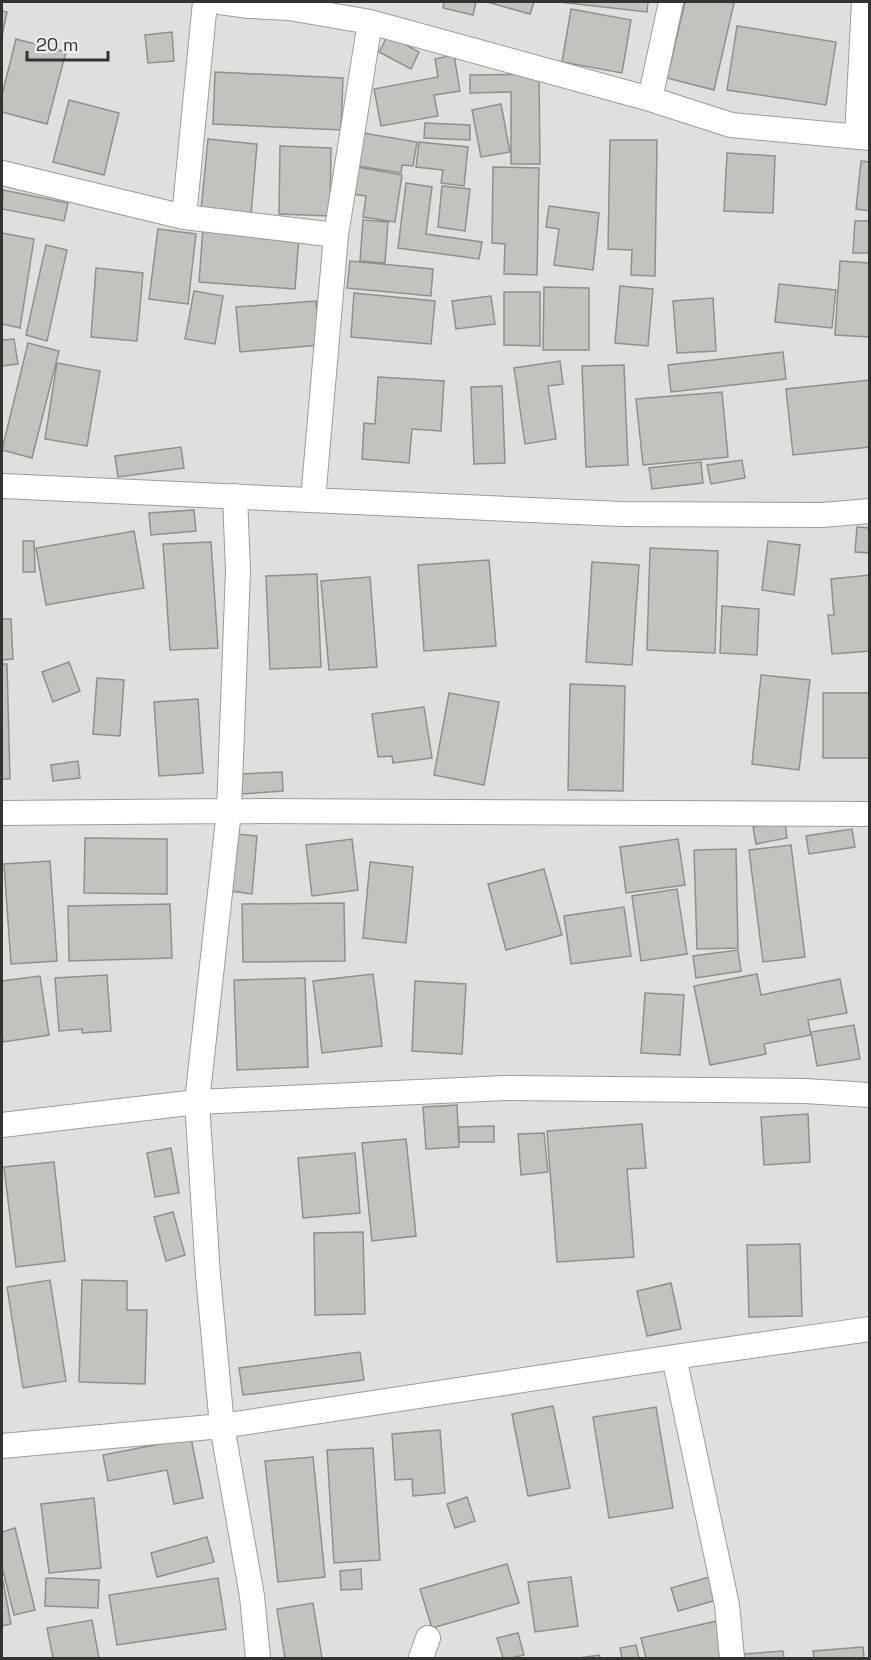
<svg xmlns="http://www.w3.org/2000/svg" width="871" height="1660" font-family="'Space Grotesk',sans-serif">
<rect width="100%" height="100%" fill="#dfe0db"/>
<path fill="#c1c3bd" stroke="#8f908b" stroke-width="1.5" d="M444,2H476L473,15L443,8Z
M487,2H534L530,14Z
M559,2H648L647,12Z
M685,2H727L734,3L714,90L667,78Z
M571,9L631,20L622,73L562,62Z
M2,11L7,12L2,36Z
M737,26L836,42L826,105L727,90Z
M172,32L174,61L148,63L145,35Z
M388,35L419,52L411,69L379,52Z
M16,39L66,52L47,124L2,112V95Z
M454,55L460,91L434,95L438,116L381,126L374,89L438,77L435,59Z
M215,72L343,78L341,130L213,124Z
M539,74L540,164H511V92L470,93V75Z
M69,100L119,113L104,175L53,162Z
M501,104L510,152L481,157L472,110Z
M425,123L470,125V140L424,138Z
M363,133L417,142L413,166L402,165L401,173L358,166Z
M208,139L257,144L251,215L201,210Z
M610,140H657L655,276L631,275L632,250L608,249Z
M419,142L468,147L464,186L441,183L443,170L416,167Z
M280,146L331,148L330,216L279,214Z
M727,153L775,156L773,213L724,211Z
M861,161L870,162V211L856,209Z
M357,167L402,175L395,222L363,217L366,196L353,194Z
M493,167L539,168L537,275L504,274L505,244L492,243Z
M406,183L432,187L426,234L482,242L479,259L398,248Z
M442,186L470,189L465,231L438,227Z
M3,190L68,203L64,221L2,209Z
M549,206L599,213L593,270L554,265L559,229L546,227Z
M363,220L388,222L385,263L360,261Z
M855,221H870V253H853Z
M203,228L299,236L295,289L199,282Z
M158,229L196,234L188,304L149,299Z
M2,233L34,239L20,328L2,324Z
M46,245L67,250L47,341L26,335Z
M350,261L433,269L431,296L347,288Z
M840,261L870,263V337L835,335Z
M96,268L143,273L137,341L91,337Z
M779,284L836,290L832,328L775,322Z
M620,286L653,289L648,346L615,343Z
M544,287L589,288V350H543Z
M194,291L223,296L215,344L185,339Z
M504,292H540V346L504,345Z
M354,293L435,301L431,344L351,337Z
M491,296L495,324L456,329L452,301Z
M713,298L716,351L677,353L673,301Z
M316,301L320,345L240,352L236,307Z
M14,339L18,364L2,366V340Z
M28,343L59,351L32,458L2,450Z
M783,352L786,379L671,392L668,365Z
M560,361L563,384L548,386L556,439L525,444L514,368Z
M57,363L100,371L87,446L45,439Z
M624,365L628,465L586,467L582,366Z
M378,377L444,381L441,431L412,429L409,463L362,459L364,423L375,424Z
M870,380V447L793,455L786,389Z
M502,386L505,463L474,464L471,387Z
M722,392L728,457L643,465L636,399Z
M181,447L184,468L118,477L115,456Z
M742,460L745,478L711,484L707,465Z
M701,462L703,483L652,489L649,468Z
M194,510L196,531L151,535L149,513Z
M857,527L870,528V553L855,552Z
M134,531L144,588L46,605L36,548Z
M23,541H34L35,572H23Z
M768,541L800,545L794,595L762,590Z
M211,542L218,648L170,650L163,544Z
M650,548L718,551L715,653L647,650Z
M489,560L496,646L424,651L418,565Z
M592,562L639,565L632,665L586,662Z
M317,574L321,667L270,669L266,576Z
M870,575V651L832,654L828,615H834L831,579Z
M370,577L377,667L329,670L321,581Z
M722,606L759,609L757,655L720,653Z
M2,619H11L13,659L2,660Z
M69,662L80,691L53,702L42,672Z
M2,664H7L10,779H2Z
M761,675L810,680L799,770L752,764Z
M97,678L124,680L120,736L93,734Z
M570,684L625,686L623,791L568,790Z
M449,693L499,702L484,785L434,775Z
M823,693H870V758H823Z
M198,699L203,773L159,776L154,702Z
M424,707L432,758L393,763L392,756L378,757L372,714Z
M78,761L80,778L53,781L51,765Z
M282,772L283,791L241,794V774Z
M785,821L787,838L756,844L753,827Z
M852,829L855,847L809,854L806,836Z
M228,833L257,836L252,894L223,890Z
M85,838L167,839V894L84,893Z
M352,839L358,890L312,896L306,845Z
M678,839L685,885L626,893L620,847Z
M791,845L805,957L763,962L749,850Z
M736,849L738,948L697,949L694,850Z
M50,861L57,961L11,964L4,864Z
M370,862L413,867L406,943L363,938Z
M544,869L562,935L506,950L488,884Z
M677,889L687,954L641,961L632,896Z
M344,903L345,961L243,962L242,904Z
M170,904L172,958L69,961L68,906Z
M624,907L631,956L571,964L564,916Z
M738,950L741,971L696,978L693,956Z
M373,974L382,1046L322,1053L313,981Z
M757,974L761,995L840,979L847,1013L808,1020L811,1035L764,1044L766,1054L710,1065L694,986Z
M107,975L111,1031L82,1033V1029L59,1031L55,978Z
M40,976L49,1035L3,1042L2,1031V981Z
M305,978L308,1067L237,1070L234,980Z
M415,981L466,984L462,1054L412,1051Z
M645,993L684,995L680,1055L641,1053Z
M854,1025L860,1059L817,1066L811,1032Z
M457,1105L459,1147L426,1149L423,1107Z
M808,1114L810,1162L764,1165L761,1117Z
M642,1124L646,1168L627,1169L634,1257L557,1262L547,1131Z
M494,1126V1142H459V1127Z
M544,1133L548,1172L521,1175L518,1134Z
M406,1139L416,1236L372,1241L362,1143Z
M171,1148L179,1193L155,1197L147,1153Z
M355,1153L360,1213L303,1218L298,1158Z
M54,1162L65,1261L16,1267L4,1167Z
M173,1212L185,1255L166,1261L154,1217Z
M363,1232L365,1314L315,1315L314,1233Z
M800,1244L802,1316L749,1317L747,1245Z
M50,1280L66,1381L23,1388L7,1287Z
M82,1280L127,1281V1310H147L145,1384L79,1382Z
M671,1283L681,1329L647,1336L637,1291Z
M360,1352L364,1380L243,1395L239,1368Z
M553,1406L570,1488L528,1496L512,1414Z
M656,1407L673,1508L609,1518L593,1417Z
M440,1430L445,1493L413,1496L412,1479L395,1480L392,1434Z
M191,1438L203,1498L174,1504L167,1470L108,1481L103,1455Z
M373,1448L380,1560L334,1563L327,1450Z
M313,1457L325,1577L278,1582L265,1461Z
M467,1497L475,1521L455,1528L447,1504Z
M94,1498L101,1568L49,1573L41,1504Z
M15,1528L35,1610L14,1615L2,1567V1532Z
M207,1537L214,1562L157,1577L151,1553Z
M507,1564L519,1603L432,1628L420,1589Z
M361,1569L362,1589L341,1590L340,1571Z
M713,1576L720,1599L678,1611L671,1588Z
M571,1577L578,1626L535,1632L528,1582Z
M46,1578L99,1580L98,1608L45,1606Z
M218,1578L226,1629L117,1645L109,1595Z
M2,1581H3L11,1624L2,1626Z
M313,1603L322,1658H285L277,1609Z
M92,1620L99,1658H53L47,1628Z
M717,1621L725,1658H646L641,1638Z
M518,1633L524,1655L511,1658H503L497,1638Z
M636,1645L639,1658H622L620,1648Z
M863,1647L864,1658H814L813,1651Z
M783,1651L784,1658H744V1654Z
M599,1655L600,1658H579Z"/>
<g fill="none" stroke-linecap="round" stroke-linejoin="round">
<g stroke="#9b9c97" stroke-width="26">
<path id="street" d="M220,2L249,6L289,8L370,22L650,99L731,125L870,138
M650,99L671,2
M857,137L864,2
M2,173L184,217L336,235
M184,217L205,2
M2,486L621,514L822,515L870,511
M235,496L238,570L229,811L197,1102L208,1275L222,1426L252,1596L258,1658
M313,500L336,235L370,22
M2,813L229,811L870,814
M2,1125L197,1102L505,1088L805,1091L870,1095
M674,1357L727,1605L732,1658
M2,1446L222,1426L674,1357L870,1329
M421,1658L428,1638"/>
</g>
<use href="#street" stroke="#fff" stroke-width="24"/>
</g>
<rect width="871" height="1660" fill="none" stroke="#333331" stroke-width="6"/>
<path d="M27 51v9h81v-9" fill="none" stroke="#333331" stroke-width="3"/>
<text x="36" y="51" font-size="18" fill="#333331" stroke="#eceee8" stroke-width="4.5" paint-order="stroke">20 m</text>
</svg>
